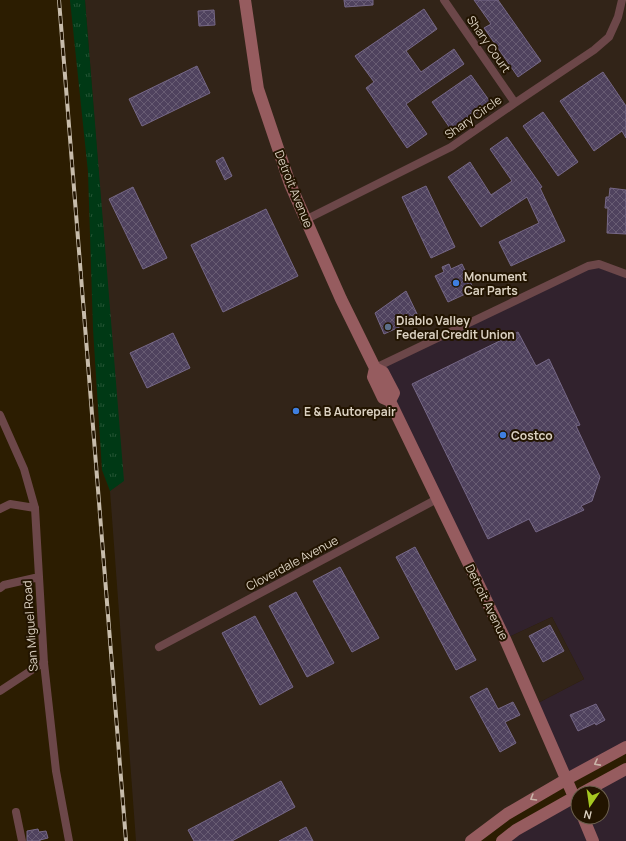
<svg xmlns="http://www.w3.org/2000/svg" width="626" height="841" font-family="Manrope,sans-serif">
<defs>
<pattern id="grass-tufts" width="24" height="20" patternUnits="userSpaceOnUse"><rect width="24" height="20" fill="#003915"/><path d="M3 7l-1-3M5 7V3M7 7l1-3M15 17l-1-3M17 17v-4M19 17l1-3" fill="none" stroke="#255535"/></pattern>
<pattern id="building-cross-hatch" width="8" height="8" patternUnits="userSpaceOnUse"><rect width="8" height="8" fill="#4f425e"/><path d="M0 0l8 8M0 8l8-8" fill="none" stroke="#685c73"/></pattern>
</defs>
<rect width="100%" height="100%" fill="#2c1d01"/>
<path fill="#31222d" d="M594,265L626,274V747L567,779L534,705L584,679L552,617L505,639L375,368Z
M626,769V841H502L578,795V817H602V793H582Z"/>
<path fill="#322418" d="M85,0H626V274L599,264L375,368L505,639L552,617L584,679L534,705L567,779L471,841H136L110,491L123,481Z"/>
<path fill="url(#grass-tufts)" d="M70,0H85L124,481L110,491L102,470L93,329L88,172Z"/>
<path fill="url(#building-cross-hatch)" stroke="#766887" d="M344,0H373V5L345,7Z
M474,0H498L541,61L518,77L484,28L491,24Z
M424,9L437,29L406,51L421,72L454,49L464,64L406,104L427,134L407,148L366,88L374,82L355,56Z
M214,10L215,25L199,26L198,11Z
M197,66L210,93L142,126L129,99Z
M603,72L626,106V138L622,131L594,151L560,101Z
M471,75L491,103L452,131L432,102Z
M543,112L578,162L558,176L523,126Z
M507,137L542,187L540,188L565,241L511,266L499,242L539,223L527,197L481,227L448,177L470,162L491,195L512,181L490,149Z
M223,157L232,176L225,180L216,161Z
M426,186L455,247L431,258L402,197Z
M133,187L167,258L143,269L109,199Z
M610,188L626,190V234L607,233L608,208H605L606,197H609Z
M266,209L298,276L223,312L191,245Z
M449,264L451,269L462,264L474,290L448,302L435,276L444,272L442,267Z
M406,291L419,318L384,334L375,313Z
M518,332L536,366L549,359L580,425L576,426L600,477L592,501L581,506L584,510L536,532L529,519L488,539L412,384Z
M173,333L190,368L147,388L130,353Z
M415,547L476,660L456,670L396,557Z
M340,567L379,638L352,652L313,581Z
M296,592L334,663L307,677L269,606Z
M255,616L293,687L260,705L222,633Z
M550,625L564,651L543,662L529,636Z
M487,688L498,709L513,702L520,715L505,722L516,743L500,752L470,697Z
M596,704L605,720L596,725L595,723L578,731L570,715Z
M281,781L295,807L232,841H194L188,830Z
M306,827L313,841H279Z
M38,829L39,832L46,831L48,838L40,840V841H27V831Z"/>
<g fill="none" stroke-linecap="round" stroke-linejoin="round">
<path stroke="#6c4749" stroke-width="8" d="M444,0L515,103
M305,220L451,147L515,103L594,50L609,37L618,17L622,0
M375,368L588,266L599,264L626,274
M0,415L24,469L35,508L44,663L56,771L69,841
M0,509L10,504L35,508
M0,588L4,585L39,577
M159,647L437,499
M0,691L44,662
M16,812L22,841"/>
<path stroke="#965c5f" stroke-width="12" d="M245,0L258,89L290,184L341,299L375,368
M390,401L394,393L383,372L375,368L373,377L383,398L390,401L505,639L578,806
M582,793L626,769
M583,817L593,841
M471,841L507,814L567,779L626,747
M502,841L516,830L578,795"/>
<g stroke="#c7bcab" stroke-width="4">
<path id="rail" d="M59,0L126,841"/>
</g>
<use href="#rail" stroke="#221400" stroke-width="2.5" stroke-dasharray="8" stroke-linecap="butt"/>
</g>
<defs><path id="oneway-chevron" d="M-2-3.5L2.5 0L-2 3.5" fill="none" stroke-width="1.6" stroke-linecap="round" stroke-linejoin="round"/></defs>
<g stroke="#cab4a8">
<use href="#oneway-chevron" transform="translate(597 763) rotate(152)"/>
<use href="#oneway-chevron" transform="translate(533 798) rotate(149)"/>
</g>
<g fill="#3f7fe0" stroke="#221400" stroke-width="1.5">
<circle cx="456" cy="283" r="4"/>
<circle cx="296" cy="411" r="4"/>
<circle cx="503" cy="435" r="4"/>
</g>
<circle fill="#5c6f8a" stroke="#221400" stroke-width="1.5" cx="388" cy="327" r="4"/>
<g text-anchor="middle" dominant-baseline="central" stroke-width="4" stroke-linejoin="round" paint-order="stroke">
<g font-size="12" fill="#dbd1c1" stroke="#221400">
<text transform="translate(489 44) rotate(55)">Shary Court</text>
<text transform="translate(473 117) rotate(-35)">Shary Circle</text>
<text transform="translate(294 189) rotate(68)">Detroit Avenue</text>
<text transform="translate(292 563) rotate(-28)">Cloverdale Avenue</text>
<text transform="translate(487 602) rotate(64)">Detroit Avenue</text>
<text transform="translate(30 626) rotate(-94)">San Miguel Road</text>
</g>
<g font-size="12" font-weight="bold" fill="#dbd1c1" stroke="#221400" text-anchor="start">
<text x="464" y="276">Monument<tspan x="464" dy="14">Car Parts</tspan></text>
<text x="396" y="320">Diablo Valley<tspan x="396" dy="14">Federal Credit Union</tspan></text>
<text x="304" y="411">E &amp; B Autorepair</text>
<text x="511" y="435">Costco</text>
</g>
</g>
<g transform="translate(590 805) rotate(193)"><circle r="19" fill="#221400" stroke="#6c604d"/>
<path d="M0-3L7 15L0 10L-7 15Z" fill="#a6c821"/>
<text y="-6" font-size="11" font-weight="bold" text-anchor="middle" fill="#dbd1c1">N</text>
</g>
</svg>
